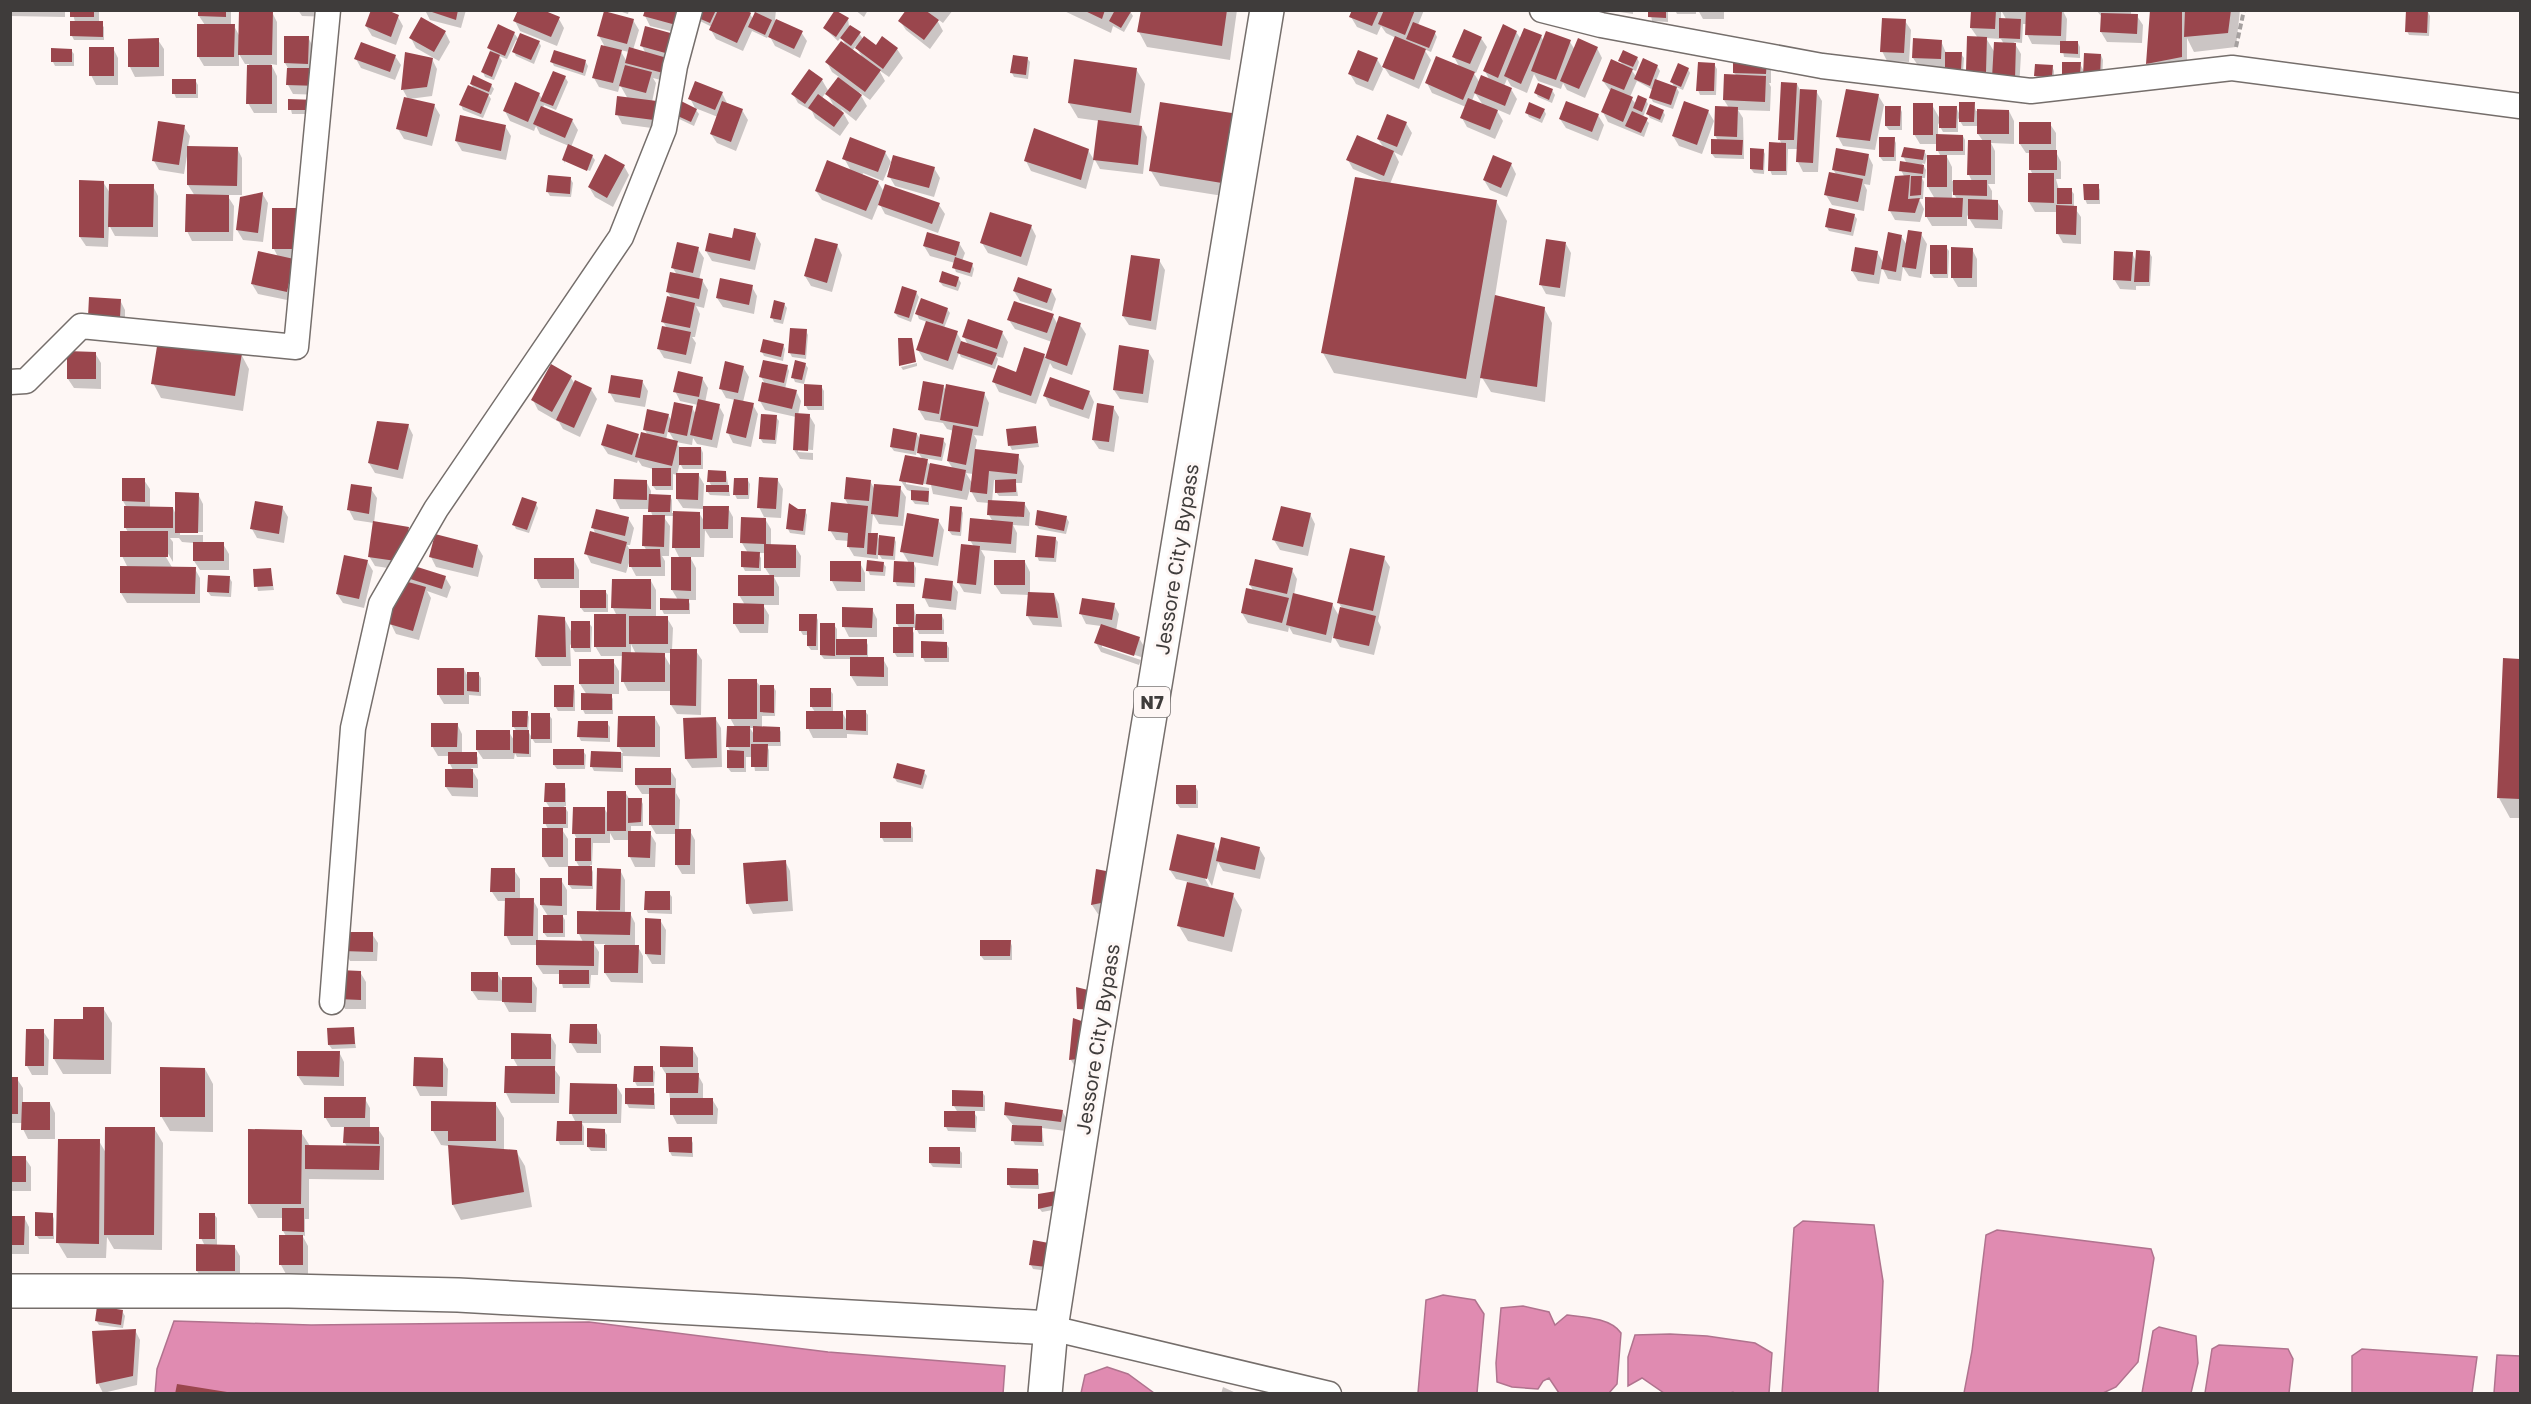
<svg xmlns="http://www.w3.org/2000/svg" width="2531" height="1404" font-family="'Golos Text',sans-serif">
<rect width="100%" height="100%" fill="#fef7f5"/>
<path fill="#e08bb1" stroke="#b0738e" stroke-width="1.5" d="M1803,1221L1874,1225L1883,1281L1878,1393H1782L1794,1228Z
M1997,1230L2151,1249L2154,1258L2138,1362L2116,1387L2101,1394L1964,1393L1972,1351L1986,1235Z
M1443,1295L1475,1300L1484,1314L1477,1393H1418L1426,1300Z
M1523,1306L1549,1312L1555,1325L1567,1315C1584,1317 1611,1318 1621,1333L1617,1384L1609,1393H1559L1549,1378L1543,1381L1538,1389L1512,1387L1497,1382L1496,1363L1501,1308Z
M174,1321L311,1325L589,1322L828,1352L1005,1366L1003,1394H155L157,1369Z
M2159,1327L2196,1336L2198,1363L2191,1393H2142L2153,1331Z
M1670,1334L1707,1336L1755,1343L1772,1353L1769,1393H1734L1733,1392L1727,1394L1664,1393L1642,1378L1628,1386V1357L1635,1335Z
M2219,1345L2288,1349L2293,1359L2289,1393H2205L2212,1349Z
M2362,1349L2477,1357L2472,1393H2352V1356Z
M2497,1355L2520,1356V1393H2494Z
M1107,1367L1128,1374L1154,1393H1081L1085,1375Z"/>
<path fill="#0003" fill-rule="evenodd" d="M10,10H65V17L10,16Z
M72,10H99V22L104,27V40H74L72,36L75,22Z
M199,10H231V26H234L240,37L272,12L277,22V65L271,64L277,76V113H254L248,103L249,64H245L239,54V66H204L198,56L205,25L199,16Z
M298,10H332V17L302,16Z
M425,10H466L461,28L430,20Z
M616,10H629L628,14Z
M688,10L682,34L650,26L645,16Z
M701,10H776L775,20L801,32L807,41L800,58L775,46L769,35L767,38L752,31L743,51L716,39L711,30L712,27L700,21L698,17ZM751,11L756,13L753,19L750,14Z
M855,10H868L864,17Z
M907,10H953L943,23L936,18L943,31L930,49L906,30L900,21Z
M1062,10H1129L1133,16L1124,32L1113,26L1111,33Z
M1142,10H1237L1230,60L1147,47L1139,32Z
M1354,10H1424L1418,25L1435,33L1437,37L1431,52L1424,49L1431,60L1419,89L1390,76L1384,67L1396,38L1386,33L1381,26L1377,35L1357,27L1351,17Z
M1607,10H1633V14Z
M1650,10H1668V22L1652,21Z
M1675,10H1696V14H1677Z
M1698,10H1724V19H1703Z
M1972,10H2001V19H2006L2001,10H2071L2063,11L2067,19L2066,42L2078,43L2080,47V58L2064,57L2062,45L2032,44L2027,34V24H2023L2022,43L2014,42L2021,54L2019,89L1999,88L1991,73L1990,82L1973,81L1967,71L1978,38L1971,28ZM1986,38L2001,39L2004,44L1995,53Z
M2096,10H2131V16H2137L2143,25L2142,43L2107,42L2101,32L2102,17Z
M2151,10H2240L2236,47L2194,52L2187,38V66L2153,73L2148,64Z
M2428,12L2430,16L2429,36L2409,35L2407,31Z
M398,17L403,26L396,45L372,36L366,26Z
M559,19L564,28L557,46L520,31L515,21Z
M848,19L849,26L859,33L863,39L876,47L897,49L903,58L889,77L879,70L885,81L870,100L859,92L867,106L856,121L841,109L849,123L840,136L815,118L812,111L798,103L793,94L822,80L829,92L839,77L832,72L827,62L847,47L841,37L838,41L824,28ZM856,46L863,59L852,51ZM826,92L835,108L822,98Z
M633,20L639,30L633,50L646,54L642,46L679,45L668,82L653,78L656,83L652,102L659,129L622,124L617,114L628,99L620,85L618,92L599,87L594,78L605,47L599,36ZM620,50L629,52L627,62Z
M1905,21L1911,30L1909,62L1887,61L1882,51Z
M445,32L450,42L439,61L416,48L411,38Z
M1516,32L1521,39L1541,36L1544,42H1570L1575,50L1597,48L1602,58L1585,98L1567,90L1563,83L1561,89L1538,81L1534,74L1527,93L1511,86L1507,79L1504,86L1511,89L1517,99L1510,115L1496,109L1503,121L1495,139L1467,127L1462,118L1466,107L1432,93L1427,83L1460,68L1454,57L1481,38L1487,47L1476,73L1473,72L1480,83L1490,81L1485,71ZM1475,93L1483,105L1472,101Z
M514,33L519,40L539,42L541,46L534,64L516,56L514,52L519,41L516,40L507,59L499,56L502,61L494,80L485,77L483,72L491,52L489,48Z
M308,37L313,47L324,95L293,94L288,85V68L285,63Z
M158,40L164,49V76L135,77L130,67Z
M1941,41L1946,53L1961,54L1964,58L1963,73L1946,69L1919,67L1913,58Z
M113,48L118,58V85H96L91,75Z
M71,50L74,54V66H55L53,62Z
M2101,55L2103,60L2102,81L2087,80L2082,71V78H2066L2063,73L2080,64L2085,73Z
M395,56L401,65L395,80L361,68L356,59Z
M1027,58L1030,62L1028,79L1014,77L1012,73Z
M1637,58L1639,62L1636,71L1631,69L1637,78L1657,66L1660,71L1656,81L1674,87L1672,82L1688,69L1690,73L1683,90L1676,87L1679,92L1673,109L1653,102L1651,98L1653,90L1637,81L1630,97L1636,104L1646,100L1648,104L1643,117L1649,123L1644,137L1608,122L1603,112L1611,92L1603,81L1623,66L1620,61Z
M432,59L437,69L432,96L409,99L434,105L440,115L432,146L404,139L398,129L408,99L403,90Z
M1377,59L1383,69L1373,91L1356,84L1350,74Z
M1766,60L1771,70V83H1769L1771,87L1770,111L1738,110L1743,118L1744,159L1715,158L1712,154L1718,141L1715,135L1729,108L1724,100L1737,76L1734,73Z
M585,61L588,66L585,76L554,66L552,62Z
M1714,64L1717,69L1716,95H1700L1698,90Z
M2052,66L2054,71V81L2038,80L2036,76Z
M1136,69L1145,84L1139,127H1142L1147,137L1143,174L1100,169L1095,160L1099,121L1078,118L1069,103Z
M565,77L568,82L556,110L544,105L543,108L572,120L578,130L571,147L592,156L595,160L590,171L565,160V163L563,160L569,146L540,134L536,126L534,131L510,121L505,111L539,94L542,99Z
M195,80L198,85V98H176L174,93Z
M471,84L491,85L494,89L491,95L488,94L491,99L483,118L463,110L461,105L474,89Z
M1797,84L1800,90L1816,91L1822,101L1818,172H1803L1798,162V149H1788L1787,175H1772L1770,170L1782,144L1779,139Z
M1552,90L1555,95L1552,103L1538,97L1536,93Z
M722,93L727,103L742,110L748,120L736,151L717,143L711,134L718,117L695,108L690,98Z
M1878,95L1884,105L1875,150L1843,146L1838,137Z
M289,101L319,114H292Z
M1974,104L1976,111H2009L2014,121V144L1991,143L1995,151V184H1988L1992,191V201H1997L2003,211L2002,229L1975,228L1967,215V226H1932L1926,216L1935,199L1928,187L1941,157L1938,151V144H1920L1914,134L1932,105L1940,119L1956,107L1960,115ZM1958,118L1963,126H1978V134L1983,141L1969,175L1972,181H1952V167L1946,155H1965V140L1963,136H1938V123L1943,132H1958ZM1952,191L1957,199H1952Z
M1900,108L1902,112V130H1889L1886,126Z
M696,110L699,114L694,126L675,117Z
M1544,110L1546,114L1542,123L1529,117L1527,113Z
M1663,111L1665,115L1662,123L1650,118L1648,114Z
M1708,111L1714,121L1702,154L1679,146L1673,136Z
M1598,115L1604,125L1598,141L1566,128L1560,119Z
M1244,117L1242,199L1160,186L1151,171Z
M1406,123L1412,133L1402,156L1394,152L1399,162L1390,184L1496,201L1507,221L1495,296L1544,308L1552,323L1545,402L1491,392L1481,376L1477,398L1334,373L1323,353L1384,182L1353,169L1348,160L1384,148L1378,139Z
M2050,124L2056,133V152L2061,162V179H2056L2059,190H2071L2074,194V207L2081,217V244L2063,243L2058,234V212H2035L2029,202L2033,175L2030,169L2031,153H2026L2020,144Z
M505,126L511,136L506,160L462,151L456,141Z
M184,127L190,136L188,147L237,148L242,158V198L262,193L268,203L263,242L243,240L237,230L242,195H227L234,206L233,241H192L187,231L195,196L188,185L189,156H187L184,174L159,170L154,161Z
M1894,139L1896,143V161H1883L1880,157Z
M1088,150L1094,160L1086,189L1031,171L1026,161Z
M1752,150H1763L1765,154L1764,174L1754,173L1751,169Z
M1924,151L1927,156L1925,164L1922,163L1926,170L1925,178H1922L1924,182L1923,199H1919L1924,209L1920,222L1895,220L1890,211L1904,176L1901,170L1907,164L1903,156Z
M885,152L891,162L883,181L863,173L862,176L878,182L884,192L939,205L945,214L938,233L885,214L879,203L872,220L822,200L816,191L851,171L844,158Z
M1868,155L1873,165L1870,185L1864,184L1867,190L1864,211L1832,205L1826,195L1837,176L1833,169Z
M1511,164L1516,174L1507,197L1490,190L1484,180Z
M624,166L629,175L613,207L595,197L589,187Z
M934,168L940,178L934,197L895,186L889,176Z
M570,178L573,183L571,197L550,196L547,191Z
M103,182L110,193L153,186L158,196V237L115,236L109,225L108,247L86,246L80,237Z
M2098,186L2100,190V204H2087L2085,199Z
M304,210L292,301L258,294L252,284L278,257L274,249Z
M1854,215L1857,219L1853,236L1829,231L1826,226Z
M1031,226L1036,236L1027,266L988,253L982,243Z
M755,234L761,244L755,270L712,261L706,251L733,240Z
M1921,234L1927,244L1921,278L1909,276L1903,267L1901,281L1888,279L1882,267L1879,284L1858,281L1852,271L1877,252L1884,264L1901,236L1907,245Z
M959,243L965,253L962,261L972,264L974,269L972,277L956,272L954,267L955,263L930,256L924,246Z
M1566,244L1571,253L1565,297L1546,294L1541,285Z
M837,245L842,255L832,292L811,286L805,276Z
M1946,247L1949,251L1948,278H1934L1931,274Z
M698,249L704,258L699,280H702L708,290L704,308L696,306L700,314L695,337H692L696,343L691,364L664,358L658,348L667,328L663,322L672,299L667,291L677,275L673,268Z
M1972,249L1977,259V287H1958L1952,277Z
M2149,252L2152,257L2150,286H2136V290L2120,289L2114,279L2132,253L2137,263Z
M1159,260L1165,270L1156,330L1129,325L1123,316Z
M958,278L961,283L958,291L943,286L940,282Z
M752,287L757,296L754,314L723,307L717,298Z
M1051,290L1056,299L1052,311L1020,301L1014,291Z
M916,292L919,297L911,322L898,317L895,313Z
M90,299L120,300L125,310V327Z
M784,304L787,308L783,324L774,322L772,317Z
M947,309L950,313L944,328L957,333L963,344L968,345L964,337L1002,332L1008,342L1003,358L996,356L998,359L995,369L961,357L959,353L953,370L924,360L918,350L927,322L919,319L917,314Z
M1053,316L1058,325H1080L1086,334L1072,375L1053,368L1050,363L1036,404L999,392L994,382L1017,374L1044,355L1046,360L1052,342L1015,329L1009,320Z
M806,331L808,335L806,359L792,357L790,353Z
M783,345L785,349L783,361L764,356L762,352Z
M1148,351L1154,361L1148,403L1120,399L1114,390Z
M95,353L101,363V389L74,388L68,379Z
M241,354L249,369L243,411L161,398L153,383Z
M917,363V366L903,370L901,367Z
M805,364L808,368L804,384L795,382L793,377Z
M787,366L789,371L785,389L796,391L801,401L798,415H809L815,425L813,450L798,449V452L813,453V460L800,459L794,450L796,417L765,410L760,401L764,382L761,377Z
M743,367L749,377L743,402L753,405L758,414L751,447L733,443L728,433L735,400L726,398L721,389Z
M571,378L575,384L591,389L597,399L580,437L563,429L559,422L538,410L533,400Z
M702,378L708,388L705,403L719,406L724,415L717,448L697,444L693,438L692,445L676,442L680,448H701L703,453V469H683L680,463L677,474H698L704,484L703,507L728,508L733,517V538H710L705,530L704,557H690L696,568V600H688L690,604V614H664L662,610L678,600L672,590L673,558L680,559L674,547V516H663L670,526L669,556H662L665,561V576H636L629,563L626,573L591,563L586,553L596,535L593,528L628,518L634,528L630,545H627L630,550L647,551L644,546L653,517L650,509H620L615,499V481H646L651,491V496H670L672,500V513H699L704,521V509L683,508L677,499V475L673,474V490H656L653,486V469L642,466L638,460L637,463L608,454L602,445L638,435L640,440L648,435L644,429L668,415L672,421L692,408L696,414L698,405L680,401L675,391ZM668,430L675,442L666,440Z
M642,381L648,391L645,407L615,402L610,393Z
M821,386L824,391V410H808L806,406Z
M943,386L947,392L984,393L989,403L983,436L974,435L977,440L975,451L1018,456L1024,466L1022,483H1016L1018,496H999L996,492V480H994L992,502L1024,503L1030,513L1029,526L1013,525L1017,533L1016,553L981,550L985,557L981,594L964,592L958,582L974,547L970,540L993,522L989,515V503L977,502L970,489L967,500L933,494L931,485L906,481V484L929,488V505L915,504L912,500L913,492L907,490L901,481L923,460L917,450L916,455L894,451L891,447L917,434L921,441L943,440L946,444L942,461L925,458L929,464L953,469L948,461L954,431L947,429L943,423L925,420L919,410ZM966,473L973,474L972,483Z
M1089,392L1094,402L1089,419L1050,406L1045,396Z
M1113,407L1119,417L1114,452L1099,449L1093,440Z
M776,417L779,421L776,444L763,443L760,438Z
M408,425L413,435L403,479L375,473L369,463Z
M1035,428L1039,447L1012,450L1010,446Z
M726,472L730,496L710,495L707,491L712,487L709,481Z
M747,479L750,484L749,499H737L735,495Z
M777,479L783,489L781,518L764,517L759,507Z
M144,480L150,489V508H173L176,515L198,494L203,504V532H180V535H203V544H223L229,554V570H200L194,561V543L182,542L179,538H170L173,542V562L166,550L163,552L173,569H195L200,578V603H127L121,593L128,568L122,556L128,532L125,527L127,508L123,501Z
M870,481L875,490L900,488L906,497L903,526L879,524L873,514L871,534L877,535L880,541L894,538L896,542L895,560L882,559L878,553V559L854,556L848,546L849,541L836,540L830,530L849,506L845,499Z
M371,489L377,498L374,523L354,520L349,510Z
M536,504L538,508L529,533L516,529L514,525Z
M282,507L288,517L284,543L257,538L252,529Z
M961,509L963,513L961,536L952,535L949,531Z
M798,510L805,511L807,515L805,535L790,533L788,529Z
M1310,514L1315,524L1308,556L1280,550L1274,540Z
M1066,517L1069,522L1066,534L1039,529L1036,525Z
M765,519L771,529V546H795L801,556L800,577H774L779,587V605H763L769,615L768,633H740L734,623L745,605L739,595L771,577L765,568V553H758L761,558V571H745L743,567L748,553L742,543Z
M938,520L944,530L938,566L913,562L916,568L915,587L897,586L895,581L909,563L902,551Z
M408,529L413,538L409,566L445,577L451,587L447,598L427,591L431,598L419,640L396,634L391,624L410,584L406,577L407,571L375,566L369,556Z
M1055,538L1058,542L1056,562L1039,561L1037,556Z
M477,546L483,556L478,577L436,567L431,557Z
M1384,558L1390,567L1378,621L1381,627L1374,655L1340,647L1333,635L1331,643L1293,634L1289,627L1288,632L1248,623L1242,613L1254,592L1250,585L1292,570L1297,579L1294,595L1332,604L1339,616L1343,610L1339,603Z
M574,560L579,570V588H541L536,578Z
M367,561L373,571L364,608L343,603L337,594Z
M1025,562L1030,572V594H1054L1059,604L1062,627L1033,625L1027,615L1030,595L1001,594L995,585Z
M860,563L865,573V591H837L832,581Z
M883,563L886,567L885,576L870,575L868,570Z
M270,569L274,590L258,591L254,571Z
M229,577L232,582L231,597L211,596L208,592Z
M651,581L656,590V618H667L673,628L672,650L696,651L702,660L701,715L677,714L671,705V691H628L623,681V656H601L595,646L617,616L613,608ZM631,644L636,654H631ZM663,653H672L671,667Z
M952,583L958,592L956,610L929,607L924,597Z
M605,591L608,595V612H584L581,608Z
M913,605L916,616H942L944,620V634H919L916,628H911L914,633V657H897L894,652L900,629L897,624Z
M1114,605L1119,614L1116,631L1139,638L1145,648L1139,665L1101,652L1096,643L1101,626L1086,624L1081,614ZM1102,644L1141,657V660L1102,647Z
M872,609L877,619V637H849L844,627Z
M816,616L818,620V650H811L808,646V635H803L800,630Z
M564,618L572,633L589,623L592,627L591,652H575L570,644L571,666H542L536,657Z
M834,625L837,629V641H866L868,645V659H883L888,668V686H857L851,676L852,659H824L821,655Z
M946,643L949,648V662H925L923,658Z
M2504,660H2520V818H2510L2499,798Z
M613,661L619,671V694H610L613,699V714H585L583,710L587,695L580,684Z
M464,669L468,677L478,673L481,678V696L469,695V704H444L438,694Z
M756,681L760,686H773L776,691L775,716H762V728H779L781,732V746H767L769,750V771H755L753,757H746V772H731L728,768L731,752L728,747V727H735L730,718ZM750,728H755V736Z
M573,686L575,691V711H558L555,706Z
M830,690L833,694V712H842L847,721L865,711L868,715V735L847,734V738H813L808,728L815,712L811,706Z
M527,713L529,717L528,731L532,738L549,715L552,719V743H535L531,737V757H517L515,753L514,759H483L477,750L509,732L515,742L517,732L513,726Z
M655,718L660,727V757L623,756V772L594,771L592,767V753H623L619,747Z
M715,718L721,728L722,767L692,768L686,759Z
M607,723L610,727V742L581,741L579,737Z
M457,724L462,734V754H476L478,758V768H471L478,780V797L452,796L446,787L453,770L450,764V756H438L432,746Z
M583,751L586,755L585,769H557L554,765Z
M670,770L676,779V793L680,800L679,831H690L695,840V874H682L676,864L677,834H656L650,824L651,794H642L636,785Z
M924,772L927,776L923,789L897,782L894,777Z
M564,785L566,789V806H564L568,812V828H561L568,839V867H549L543,857L548,829L545,823L550,808L546,802Z
M1195,786L1198,791V808H1180L1177,804Z
M625,792L630,800H641L643,804V826H631V833H650L656,843L655,867H635L630,857V840H614L610,833V843H593L592,865H590L593,872V889H572L569,885L580,868L576,861L577,839L574,833L604,808L609,816Z
M910,824L913,828V842H884L882,838Z
M1214,845L1219,853L1259,848L1265,858L1260,879L1223,871L1218,862L1212,886L1204,872L1202,873L1211,890L1233,895L1242,910L1232,952L1188,941L1179,926L1189,882L1176,879L1170,870Z
M785,861L790,871L793,911L753,914L748,904L745,864Z
M514,870L520,879V899L533,900L538,909V942H583L579,934L600,913L598,910L620,870L625,880V913H630L635,923V947H638L643,956V983L611,982L605,973V944H594L599,952L598,975H591L590,988H563L560,974H543L537,965L538,945H511L506,935V901H498L492,892Z
M1097,871L1111,912L1098,914L1092,905Z
M561,880L567,890V915H562L565,920V937H547L544,933L548,916L541,905Z
M669,893L672,897V914L648,913L646,909Z
M660,920L666,930L665,964H652L646,954Z
M372,934L378,943L377,961H350L345,951Z
M1010,941L1012,946V960H984L981,956Z
M360,972L366,982V1009H345L340,999Z
M497,973L504,984L531,978L537,988L536,1012H509L503,1001L478,1000L472,991Z
M103,1008L112,1023L111,1074H63L54,1059L55,1021H84Z
M1074,1020L1095,1035L1076,1069L1071,1060Z
M596,1026L601,1035V1053H577L571,1043Z
M353,1029L356,1048L332,1049L329,1045Z
M43,1031L49,1040L48,1075H32L27,1066Z
M550,1035L556,1045L555,1070L560,1077L559,1103H511L506,1093L518,1067L513,1058Z
M692,1048L698,1058V1075L703,1084V1099H712L718,1109L717,1124H677L672,1114L667,1076L661,1066Z
M339,1052L344,1062V1086L304,1085L298,1076Z
M415,1059H442L448,1069L447,1096H420L415,1086Z
M635,1067L652,1068L655,1072L654,1086H637L635,1082Z
M205,1069L213,1084V1132L170,1131L161,1116Z
M10,1079H17L23,1088V1103H50L55,1113V1139H28L23,1129V1123H10Z
M616,1085L622,1095L621,1123H582L584,1127V1145H560L558,1140L576,1123L571,1113Z
M653,1090L655,1094V1109L629,1108L627,1104Z
M982,1092L985,1096V1111H973L977,1117L976,1132L948,1131L946,1127L958,1113L954,1106Z
M365,1099L370,1108V1129H378L384,1138V1180L309,1179V1219H305V1236L302,1235L308,1246V1275L286,1274L281,1265L286,1236L283,1231V1218H258L249,1203L301,1132L310,1146L347,1147L345,1143V1127H331L325,1117Z
M495,1103L504,1118V1150L516,1151L525,1166L532,1207L461,1220L453,1205L449,1146L441,1145L433,1131Z
M1062,1111L1068,1121L1066,1131L1042,1128L1044,1146L1015,1145L1013,1141V1125L1005,1115Z
M154,1128L163,1143L162,1250L114,1249L107,1237L106,1258H67L58,1243L59,1140L99,1141L106,1153Z
M604,1130L607,1135V1151H591L588,1147Z
M691,1139L693,1143V1157L672,1156L670,1152Z
M959,1149L962,1153V1168L933,1167L930,1163Z
M10,1158H25L31,1167V1191H10Z
M1037,1170L1039,1174V1189L1011,1188L1008,1184Z
M1055,1192L1058,1209L1042,1212L1039,1208Z
M52,1214L54,1219V1239H39L36,1235Z
M214,1214L217,1218V1246H234L240,1256V1281L203,1280L197,1271L205,1246L201,1238Z
M10,1217H24L29,1227V1254H10Z
M1034,1242L1049,1271L1033,1269L1031,1265Z
M122,1311L125,1316L123,1328L99,1325L96,1320Z
M135,1330L140,1340L137,1385L103,1393L98,1383Z
M1223,1387L1236,1393V1394H1221Z"/>
<path fill="#9a464d" d="M70,10H94V17H70Z
M198,10H226V17L198,16Z
M239,10H273L272,55H238Z
M371,10H387L399,15L391,37L365,26Z
M426,10H458L456,20Z
M518,10H543L560,17L551,37L513,21Z
M645,10H680L676,25L643,16Z
M699,10H716L710,23L696,17Z
M718,10H746L751,13L737,43L709,30Z
M835,10L849,18L836,37L823,28Z
M906,10H925L939,20L924,40L898,21Z
M1083,10H1105L1102,19Z
M1115,10H1132L1121,28L1109,21Z
M1141,10H1227L1222,46L1137,32Z
M1352,10H1379L1372,26L1349,17Z
M1384,10H1415L1405,35L1378,24Z
M1648,10H1666V18L1648,17Z
M1971,10H1996L1995,29L1970,28Z
M2026,10H2062L2061,36L2025,35Z
M2150,10H2182V57L2146,64Z
M2185,10H2231L2228,33L2184,37Z
M2406,10H2428L2427,33L2405,32Z
M604,11L634,19L627,44L597,36Z
M755,12L772,20L765,35L748,27Z
M2101,13L2138,14L2137,34L2100,32Z
M421,17L446,31L434,52L409,38Z
M1882,18L1906,19L1904,53L1880,52Z
M1999,18L2021,19L2020,39L1999,38Z
M776,19L803,31L794,49L768,37Z
M70,21H103V37L70,36Z
M1413,22L1436,31L1429,48L1406,39Z
M197,24H235L234,57H197Z
M498,24L515,32L505,56L487,48Z
M1503,24L1517,31L1498,78L1483,71Z
M850,25L861,32L851,46L840,38Z
M645,26L674,34L669,54L640,46Z
M1524,28L1542,35L1521,84L1504,76Z
M1464,29L1482,37L1470,64L1452,57Z
M1546,31L1571,40L1556,80L1531,71Z
M520,33L540,41L531,60L512,52Z
M284,36H309L308,64L284,63Z
M864,36L876,45L882,36L898,48L883,69L855,48Z
M1395,36L1426,49L1414,80L1382,67Z
M1967,36L1987,37L1986,72L1966,71Z
M159,38V67H128V39Z
M1578,38L1598,47L1579,89L1560,81Z
M1913,38L1942,40L1941,59L1912,58Z
M841,41L881,70L865,92L825,62Z
M2060,41H2078V54L2060,53Z
M361,42L396,55L390,72L354,59Z
M1994,42L2016,43L2015,79L1992,78Z
M601,45L622,50L613,83L592,78Z
M89,47H114V76H89Z
M629,47L667,58L663,73L625,63Z
M51,48L72,49V62H51Z
M554,50L586,60L583,73L550,62Z
M1358,50L1378,58L1368,82L1348,74Z
M1623,50L1638,57L1633,67L1618,61Z
M490,51L500,55L492,77L481,72Z
M405,52L433,58L427,87L401,90Z
M1945,52H1962L1961,70L1945,69Z
M2084,53L2101,54L2100,77L2083,76Z
M1013,55L1028,57L1026,75L1010,73Z
M1436,56L1475,72L1463,100L1425,83Z
M1733,57L1767,59L1766,74L1733,73Z
M1643,58L1658,65L1650,86L1634,79Z
M1074,59L1137,68L1131,113L1068,103Z
M1611,59L1633,69L1624,90L1602,81Z
M1698,62L1715,63L1714,91H1696Z
M2062,62H2081L2080,75L2062,74Z
M1678,63L1689,68L1681,87L1670,82Z
M2035,64L2053,65L2052,77L2034,76Z
M247,65H272V104H246Z
M625,65L652,72L646,93L619,86Z
M287,68H320V86L286,85Z
M809,69L823,79L805,104L791,94Z
M553,71L566,76L553,106L540,101Z
M1724,74L1766,76L1765,102L1723,100Z
M473,75L492,84L489,92L470,84Z
M1481,75L1512,88L1505,106L1474,93Z
M838,77L862,95L850,112L825,94Z
M172,79H196V94H172Z
M1655,79L1677,87L1671,105L1649,98Z
M695,81L723,92L715,110L688,99Z
M515,82L540,93L528,122L503,111Z
M1781,82L1797,83L1794,140H1778Z
M1538,83L1553,89L1549,100L1534,93Z
M468,85L489,94L481,114L459,105Z
M1611,88L1633,97L1623,122L1601,112Z
M1800,89L1817,90L1813,163L1796,162Z
M1846,89L1879,94L1870,141L1836,137Z
M818,94L844,113L834,127L808,108Z
M1638,95L1647,99L1642,112L1633,108Z
M617,96L657,101L654,120L615,115Z
M404,97L435,104L427,137L396,129Z
M1468,98L1498,110L1490,130L1460,118Z
M288,99L317,100V110H288Z
M677,99L697,109L691,122L671,113Z
M722,101L743,109L731,142L710,134Z
M1566,101L1599,114L1592,132L1559,119Z
M1684,101L1709,110L1697,145L1672,136Z
M1160,102L1245,115L1234,185L1149,171Z
M1529,102L1545,109L1540,119L1525,113Z
M1959,102H1975L1974,122H1959Z
M1913,103H1933V135H1913Z
M1650,104L1664,110L1660,120L1646,114Z
M541,106L573,119L565,138L533,124Z
M1715,106L1738,107L1737,137L1714,136Z
M1885,106H1901L1900,126H1885Z
M1939,106H1957L1956,128H1939Z
M1977,109L2009,110V134H1977Z
M1632,111L1648,118L1641,133L1625,126Z
M1387,114L1407,122L1397,147L1377,139Z
M460,115L506,125L501,151L455,141Z
M1098,120L1142,126L1138,165L1093,160Z
M158,121L185,125L179,165L152,161Z
M2019,122H2051V144H2019Z
M1034,128L1089,149L1081,180L1024,161Z
M1936,134L1963,135V151H1936Z
M1357,135L1394,151L1384,176L1346,160Z
M850,137L886,151L878,172L842,159Z
M1879,137H1895L1894,157H1879Z
M1711,139L1743,140L1742,155L1711,154Z
M1968,140H1991V175H1967Z
M1769,142L1786,143V171H1768Z
M568,144L593,155L587,171L562,160Z
M187,146L238,147L237,186L187,185Z
M1904,147L1925,150L1923,160L1901,157Z
M1750,148L1764,149L1763,170L1750,169Z
M1836,148L1869,154L1865,176L1832,170Z
M2029,150H2057V170H2029Z
M605,154L625,165L607,198L588,187Z
M893,155L935,167L929,188L887,177Z
M1493,155L1512,163L1501,188L1483,180Z
M1927,155H1947V187H1927Z
M827,160L879,181L866,211L815,191Z
M1900,161L1924,165L1923,174L1899,171Z
M1829,172L1863,179L1858,202L1824,195Z
M2028,173H2054V203L2028,202Z
M548,175L571,177L570,194L546,192Z
M1910,175L1908,199L1920,198L1915,213L1888,211L1895,176Z
M1911,176H1922L1921,195L1910,196Z
M1355,177L1497,200L1466,379L1321,353Z
M79,180L104,181V238L79,237Z
M1953,180H1987V196L1953,195Z
M109,184H154L153,227H108Z
M885,184L940,203L932,224L878,205Z
M2083,184H2099V200H2084Z
M2057,188H2072V204H2057Z
M263,192L258,233L236,230L240,197Z
M186,194L229,195V232H185Z
M1925,197L1963,198L1962,217H1925Z
M1968,199L1998,200V220L1968,219Z
M2056,205L2077,206L2076,235L2056,234Z
M272,208H305V249H272Z
M1829,208L1855,214L1851,232L1825,227Z
M990,212L1032,225L1021,257L980,243Z
M734,228L756,233L750,261L705,251L709,233L732,238Z
M1908,230L1922,232L1916,269L1902,267Z
M927,232L960,242L956,256L923,246Z
M1888,232L1902,235L1896,272L1881,269Z
M815,238L838,244L827,283L804,276Z
M1546,239L1566,242L1560,288L1539,285Z
M677,242L699,247L693,273L671,268Z
M1930,245H1947V274H1930Z
M1855,247L1878,251L1874,275L1851,271Z
M1951,247L1973,248L1972,278H1951Z
M2136,250L2150,251L2149,282H2134Z
M258,251L294,259L287,292L251,284Z
M2114,251L2133,252L2131,281L2113,280Z
M1131,255L1160,259L1151,321L1122,316Z
M955,257L973,263L970,273L952,268Z
M942,271L959,277L956,287L939,282Z
M670,272L703,279L699,299L666,292Z
M1018,277L1052,289L1047,303L1013,291Z
M720,278L753,285L749,305L716,298Z
M902,286L917,291L909,318L894,313Z
M1495,295L1545,307L1537,387L1480,378Z
M667,296L695,303L690,328L661,322Z
M89,297L121,299L120,318L88,317Z
M921,298L948,308L943,324L915,314Z
M774,300L785,303L781,320L770,318Z
M1014,301L1054,314L1047,333L1007,320Z
M1059,316L1081,323L1067,366L1045,358Z
M968,319L1003,331L997,349L962,337Z
M926,321L958,331L948,361L916,350Z
M662,326L691,332L686,355L657,349Z
M790,328L807,329L805,355L788,353Z
M898,338H912L916,362L899,366Z
M763,339L784,344L781,357L760,352Z
M158,340L242,353L235,396L151,384Z
M961,341L997,353L992,365L957,353Z
M1119,345L1149,350L1143,394L1113,390Z
M1024,347L1045,354L1031,396L992,382L998,365L1016,372Z
M67,351L96,352V379H67Z
M763,360L788,365L784,383L759,377Z
M795,360L806,363L802,380L791,378Z
M725,361L744,366L738,393L719,389Z
M551,364L572,376L552,412L531,400Z
M678,371L703,377L699,397L673,392Z
M611,375L643,380L640,398L608,393Z
M1050,377L1090,391L1083,410L1043,396Z
M575,380L592,388L574,428L556,420Z
M923,381L944,385L939,414L918,410Z
M762,382L797,390L792,409L758,401Z
M804,384L822,385V406H804Z
M946,384L985,392L978,427L940,420Z
M698,399L720,404L712,440L690,435Z
M734,399L754,403L746,438L726,433Z
M674,402L693,406L687,436L668,432Z
M1097,403L1114,406L1109,442L1092,440Z
M647,409L669,414L664,434L643,430Z
M795,413L810,414L808,451L793,450Z
M761,414L777,415L775,440L759,439Z
M377,421L409,424L398,470L368,463Z
M607,424L639,434L632,455L601,445Z
M953,425L973,429L966,465L947,461Z
M1036,426L1038,443L1008,446L1006,429Z
M893,428L917,433L914,451L890,447Z
M641,432L678,441L672,466L635,457Z
M920,434L944,438L941,457L917,453Z
M679,447H701V465H679Z
M975,449L1019,454L1017,474L989,471L987,494L970,492Z
M905,455L928,459L923,485L899,481Z
M930,463L966,470L962,491L926,484Z
M652,468H671V486H652Z
M708,470L726,471V482H707Z
M676,473H699L698,500L676,499Z
M759,477L778,478L776,509L757,508Z
M846,477L871,480L869,501L844,499Z
M122,478H145V502L122,501Z
M734,478H748V495H733Z
M614,479L647,480V500L613,499Z
M1016,479V492L995,493V480Z
M351,484L372,487L369,514L347,510Z
M874,484L901,486L898,517L871,514Z
M706,485H729V492H706Z
M911,490L929,491L928,502L911,500Z
M175,492L199,493L198,533H175Z
M649,494L671,495L670,512H648Z
M522,497L537,502L527,530L512,525Z
M988,500L1025,502L1024,517L987,515Z
M255,501L283,506L279,534L250,529Z
M831,502L868,506L864,548L847,547L848,533L828,531Z
M789,503L798,509H806L803,531L786,529Z
M124,506L173,507V528H124Z
M703,506H729L728,529H703Z
M950,506L962,507L960,532L948,531Z
M1281,506L1311,513L1303,547L1272,540Z
M596,509L629,517L625,536L591,528Z
M1037,510L1067,516L1064,531L1035,525Z
M673,511L700,512V548H672Z
M907,513L939,519L933,557L900,552Z
M643,515H665L664,547L642,546Z
M741,517L766,518V544L796,545V568H764V544L740,543Z
M970,518L1013,522L1011,544L968,541Z
M373,521L409,527L403,562L368,557Z
M120,531H168V557H120Z
M590,531L627,542L621,564L584,554Z
M868,533H878L876,555L867,554Z
M435,534L478,545L473,568L429,557Z
M879,535L895,537L893,556L878,555Z
M1037,535L1056,537L1054,558L1035,557Z
M193,542H224V561H193Z
M961,544L980,546L976,585L957,583Z
M1350,548L1385,556L1373,611L1337,603Z
M629,549H660L661,567H629Z
M741,551L760,552L759,568L741,567Z
M344,555L368,560L359,599L336,594Z
M671,557H691V591L671,590Z
M534,558H574V579H534Z
M1255,559L1293,568L1287,594L1249,585Z
M867,560L884,562L883,572L866,571Z
M994,560H1025V585H994Z
M830,561H861V582L830,581Z
M894,561L914,562V583L893,582Z
M408,564L446,576L442,589L404,577Z
M120,566L196,567L195,594L120,593Z
M271,568L273,586L254,587L253,569Z
M208,575L230,576L229,593L207,592Z
M738,575H774V596H738Z
M925,578L953,581L951,601L922,598Z
M612,579H651V609L611,608Z
M401,580L426,587L413,631L389,624Z
M1246,588L1289,598L1282,623L1241,613Z
M580,590H606V608H580Z
M1028,592L1054,593L1058,618L1026,616Z
M1293,593L1333,603L1326,635L1286,625Z
M660,598L689,599V610H660Z
M1082,598L1115,603L1112,620L1079,614Z
M733,603L764,604V624H733Z
M896,604H914V624H896Z
M842,607L873,608L872,628L842,627Z
M1340,607L1376,616L1369,646L1333,638Z
M594,614H626V647H594Z
M799,614H817L816,646H807V631H799Z
M916,614H942V630H915Z
M538,615L565,617L566,657H535Z
M629,616H668V644H629Z
M571,621H590V648H571Z
M820,623H835V656L820,655Z
M1101,624L1140,637L1134,656L1094,643Z
M893,627H913V653H893Z
M836,639H867V655H836Z
M921,641L947,642V658H921Z
M670,649H697L696,706L670,705Z
M622,652L665,653V682H621Z
M850,657H884V677L850,676Z
M2503,658L2520,659V799L2497,798Z
M579,659H614V684H579Z
M437,668H464V695H437Z
M467,672H479V692L467,691Z
M728,679H757V719H728Z
M554,685H574L573,707H554Z
M760,685H774V713L760,712Z
M810,688H831V707H810Z
M581,693L612,694V710H581Z
M846,710H866V731L846,730Z
M512,711H528L527,727H512Z
M806,711H843V729H806Z
M531,713H550V739H531Z
M618,716H655V747H617Z
M716,717L717,758L685,759L683,718Z
M578,721H608V738L577,737Z
M431,723H458L457,747H431Z
M727,726H750V747H726Z
M753,726L780,727V742H753Z
M476,730H510V750H476Z
M513,730H529V754L513,753Z
M751,744H768L767,767H751Z
M553,749H584V765H553Z
M727,750L744,751V768H727Z
M591,751L621,752V768L590,767Z
M448,752H477V764H448Z
M897,763L925,770L921,785L893,778Z
M635,768H671V785H635Z
M445,769H473V788L445,787Z
M545,783H565V802H544Z
M1176,785H1196V804H1176Z
M649,788H675V825H649Z
M607,791H626V831H607Z
M628,798H642L641,822L628,823Z
M543,807H566V824H543Z
M573,807H605V834H572Z
M880,822H911V838H880Z
M542,828H563V857H542Z
M675,829H691L690,865H675Z
M628,831H651L650,858L628,857Z
M1177,834L1215,843L1207,879L1169,870Z
M1221,837L1260,847L1255,870L1216,861Z
M575,838H591V861H575Z
M786,860L788,901L746,904L743,863Z
M568,866H592V886L568,885Z
M491,868H515V892H490Z
M597,868L621,869L620,910H596Z
M1096,869L1111,872L1106,902L1091,905Z
M540,878H562V906L540,905Z
M1187,882L1234,893L1224,937L1177,926Z
M645,891H670V910H644Z
M505,898H534L533,936H504Z
M577,911L631,912L630,935L577,934Z
M543,915H563V933H543Z
M645,918L661,919V955L645,954Z
M343,932H373V952L343,951Z
M536,940L594,941V966L536,965Z
M980,940H1011L1010,956H980Z
M604,945H639L638,973H604Z
M339,970L361,971V1000L338,999Z
M559,970H589V984H559Z
M471,972H498V992L471,991Z
M502,977H532V1003L502,1002Z
M1076,987L1096,992L1094,1010L1077,1009Z
M83,1007H104V1060L53,1059L54,1019H83Z
M1073,1018L1090,1024L1086,1058L1069,1060Z
M570,1024H597V1044L569,1043Z
M354,1027L355,1044L328,1045L327,1028Z
M26,1029H44V1066H25Z
M511,1033L551,1034V1059H511Z
M660,1046L693,1047V1067H660Z
M297,1051H340L339,1077L297,1076Z
M414,1057L443,1058V1087L413,1086Z
M505,1066H555V1094L504,1093Z
M634,1066H653V1082H633Z
M160,1067L205,1068V1117H160Z
M666,1073H699L698,1093H666Z
M10,1077H18V1114H10Z
M570,1083L617,1084V1114H569Z
M625,1088H654V1105L625,1104Z
M952,1090L983,1091V1107L952,1106Z
M324,1097H366L365,1118H324Z
M670,1098H713V1115H670Z
M431,1101L496,1102V1141H448V1131H431Z
M22,1102H50V1130H21Z
M1005,1102L1063,1110L1061,1122L1004,1115Z
M944,1111H975V1128L944,1127Z
M557,1121H582V1141H556Z
M1012,1125L1042,1126V1142L1011,1141Z
M105,1127H155L154,1235H104Z
M344,1127H379V1144L343,1143Z
M587,1128L605,1129V1148L587,1147Z
M248,1129L302,1130L301,1204H248Z
M668,1137H692V1153L669,1152Z
M58,1139H100L99,1244L56,1243Z
M305,1145L380,1146L379,1170L305,1169Z
M448,1145L517,1150L524,1192L452,1205Z
M929,1147H960V1164L929,1163Z
M10,1156H26V1182H10Z
M1007,1168L1038,1169V1185H1007Z
M1056,1191V1205L1038,1209V1194Z
M282,1208H304V1232L282,1231Z
M35,1212L53,1213V1236H35Z
M199,1213H215V1239H199Z
M10,1216H25L24,1245H10Z
M279,1235H303V1265H279Z
M1033,1240L1054,1244L1047,1267L1029,1265Z
M196,1244L235,1245V1271H196Z
M97,1306L123,1310L121,1325L95,1321Z
M136,1329L133,1376L96,1384L92,1331Z
M177,1384L227,1392V1394H175Z"/>
<g fill="none" stroke-linecap="round" stroke-linejoin="round">
<g stroke="#756e6b" stroke-width="27">
<path id="street" d="M1542,10L1601,25L1822,66L2031,91L2232,68L2520,106
M10,382L26,381L81,326L296,347L328,10
M332,1002L353,728L381,604L436,509L621,237L664,129L675,66L690,10
M1051,1328L1329,1394"/>
</g>
<g stroke="#756e6b" stroke-width="36">
<path id="secondary" d="M10,1291H289L458,1295L1051,1328"/>
</g>
<g stroke="#756e6b" stroke-width="36">
<path id="highway" d="M1045,1394L1051,1328L1095,1046L1267,10"/>
</g>
<path stroke="#a5a09f" stroke-width="4" stroke-dasharray="6 3" stroke-linecap="butt" d="M2236,47L2244,10"/>
<use href="#street" stroke="#fff" stroke-width="24"/>
<use href="#secondary" stroke="#fff" stroke-width="33"/>
<use href="#highway" stroke="#fff" stroke-width="33"/>
</g>
<g text-anchor="middle" dominant-baseline="central" stroke-width="6" stroke-linejoin="round" paint-order="stroke">
<rect fill="#fef7f5" stroke="#787473" stroke-width="1.5" x="1134" y="687" width="36" height="30" rx="4.5"/>
<g font-size="18" font-weight="bold" fill="#3f3c3b">
<text x="1152" y="702">N7</text>
</g>
<g font-size="20" fill="#3f3c3b" stroke="#fef7f5">
<text transform="translate(1176 559) rotate(-81)">Jessore City Bypass</text>
<text transform="translate(1097 1039) rotate(-81)">Jessore City Bypass</text>
</g>
</g>
<rect width="2531" height="1404" fill="none" stroke="#3f3c3b" stroke-width="24"/>
</svg>
